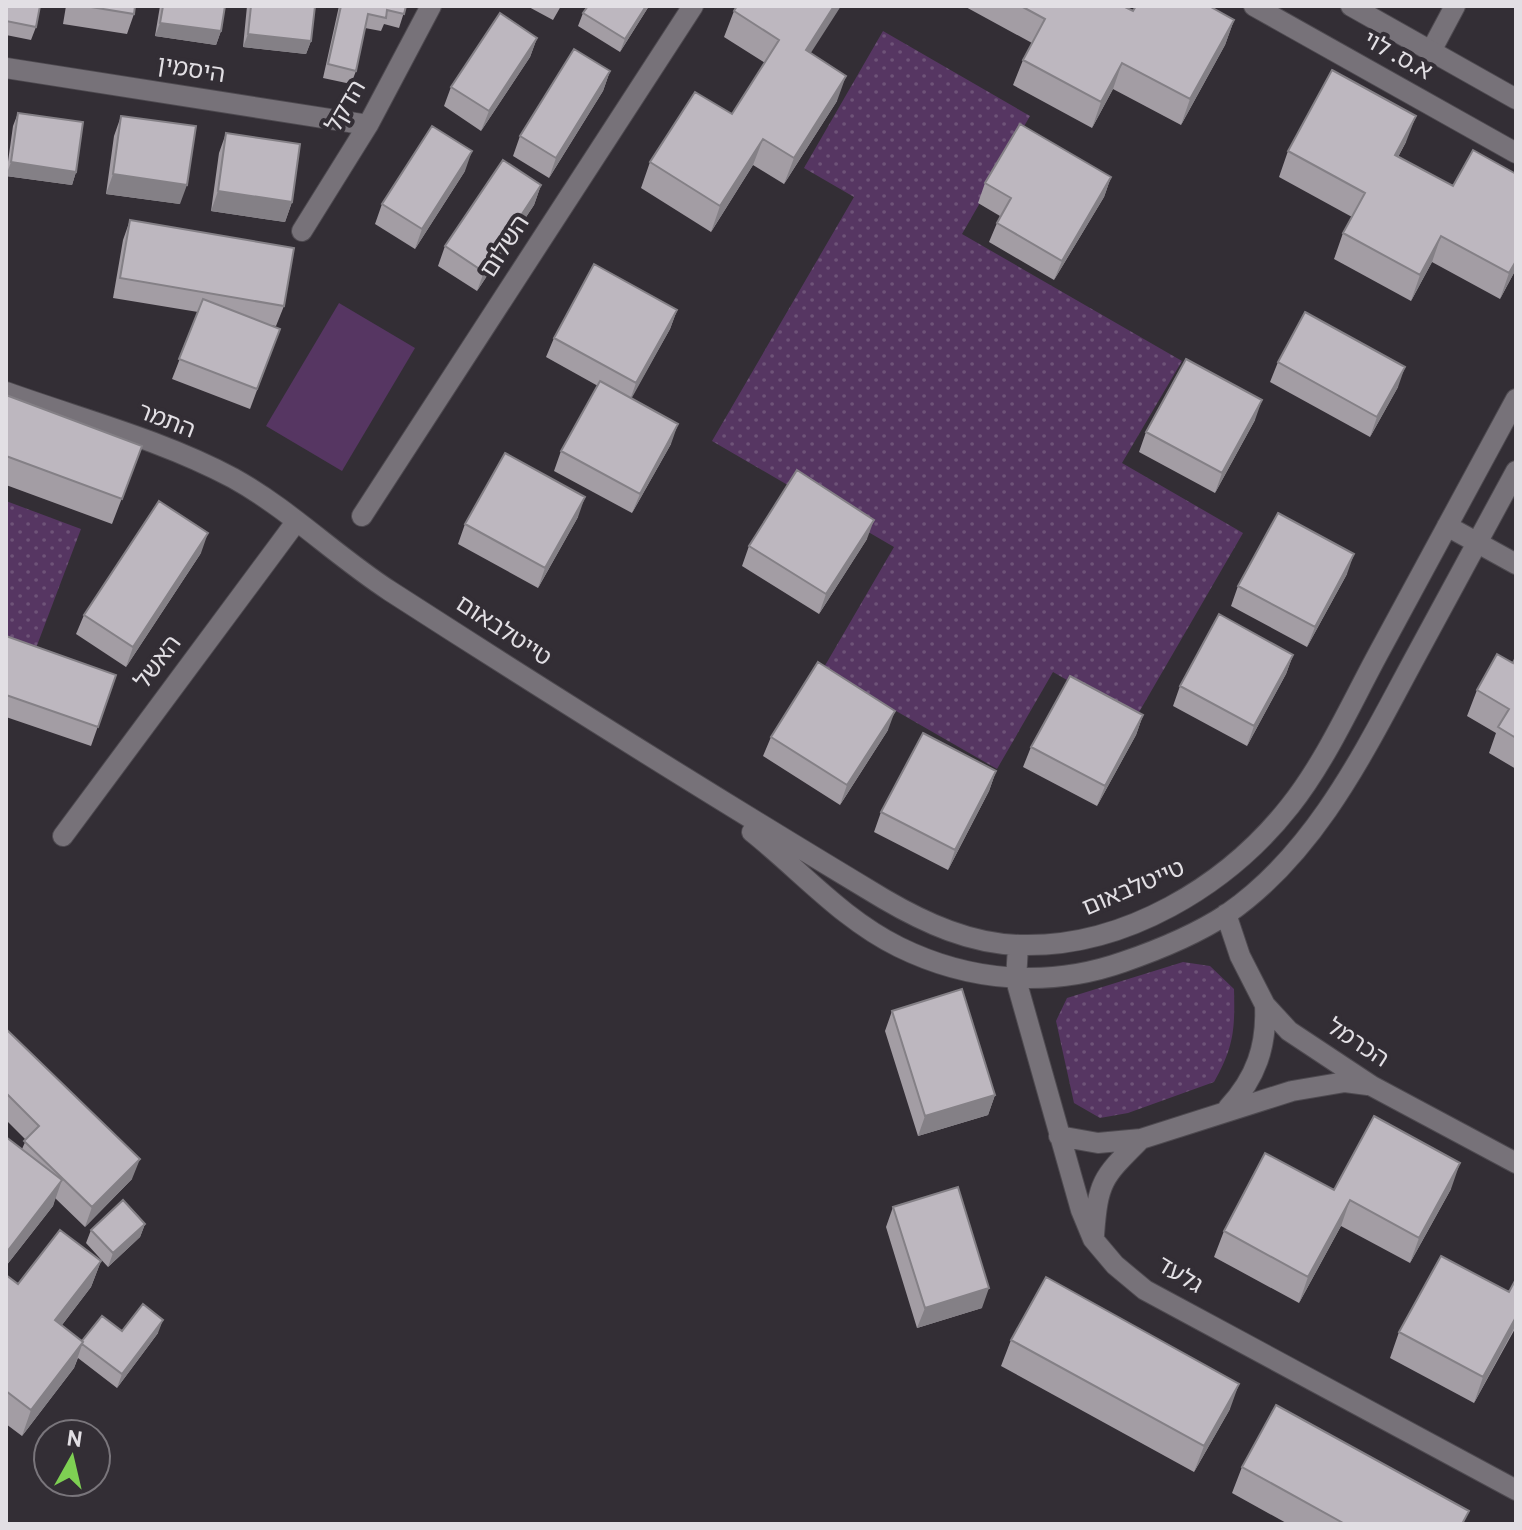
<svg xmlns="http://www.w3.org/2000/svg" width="1522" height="1530" font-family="Overpass,'Noto Sans Hebrew',sans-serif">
<defs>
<pattern id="grass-dots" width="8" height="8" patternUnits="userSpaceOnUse" patternTransform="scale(2)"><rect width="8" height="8" fill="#563662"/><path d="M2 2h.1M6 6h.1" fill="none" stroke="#6e5378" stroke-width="1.8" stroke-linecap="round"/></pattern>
</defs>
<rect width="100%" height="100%" fill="#332e35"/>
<path fill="url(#grass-dots)" d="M883,31L1030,116L962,234L1182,361L1122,463L1243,533L1135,719L1053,672L997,769L823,669L894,547L712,441L854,197L804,168Z
M6,501L81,529L36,648L6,637Z
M1183,962L1210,966L1234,989C1235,1029 1234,1047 1214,1082L1128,1113L1100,1118L1074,1103L1056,1021L1067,998Z"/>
<path fill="#563662" d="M339,303L415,348L342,471L266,426Z"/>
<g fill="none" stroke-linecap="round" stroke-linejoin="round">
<g stroke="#4e4a50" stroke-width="22">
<path id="minor" d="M1431,51L1455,6
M6,68L368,125
M302,231L368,125L431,6
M6,392C81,419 162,440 233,478C289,509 336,556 390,591C553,696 717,799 884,899C925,923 971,944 1020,945C1124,948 1227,886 1290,806C1325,762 1351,704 1378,654C1424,569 1470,484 1516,399
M362,516L693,6
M1447,526L1516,564
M752,832C801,871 842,919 899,947C970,982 1049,988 1123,962C1158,950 1195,935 1227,914C1315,853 1363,754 1412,663C1447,599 1481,535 1516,471
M63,836L296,522
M1226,914L1240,956L1265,1005L1289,1031L1372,1086L1516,1163
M1018,946L1016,980L1081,1210L1093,1239L1115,1265L1145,1290L1516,1490
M1228,1108C1256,1078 1267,1046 1265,1005
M1059,1136L1098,1143L1141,1139L1292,1091L1345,1082L1368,1085
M1094,1235C1098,1180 1103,1177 1141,1139"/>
</g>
<g stroke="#4e4a50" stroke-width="22">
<path id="secondary" d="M1254,6L1516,153
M1351,6L1516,99"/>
</g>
<use href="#minor" stroke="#777279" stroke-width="20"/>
<use href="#secondary" stroke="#777279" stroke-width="20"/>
</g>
<path fill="#a39da4" d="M6,6L36,27L31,40L6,35Z
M66,6H135L134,14L127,34L63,24Z
M160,6H225L221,31L216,45L155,36Z
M247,6H315L311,41L306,54L243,47Z
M339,6H406L399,28L384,24L381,31L365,28L356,71L351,84L323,78Z
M527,6H561L553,20Z
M588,6H649L620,52L578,26L583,13Z
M964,6H1123L1133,11L1234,20L1225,45L1181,125L1113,89L1092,128L1013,85L1023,60L1032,43Z
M734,11L811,53L837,101L784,184L753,165L711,232L641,188L650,162L732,114L765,63L724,37Z
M537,38L530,57L481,131L444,106L451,87Z
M610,71L603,91L549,178L513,156L520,136Z
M18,113L76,172L72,185L6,176L13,126Z
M121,116L180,204L106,194L114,136Z
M226,133L292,202L285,222L211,211L219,153Z
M1406,142L1398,157L1516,269L1500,299L1432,262L1411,301L1334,259L1343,233L1352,217L1279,177L1288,151Z
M465,171L415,249L375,224L382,204Z
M1111,177L1104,197L1054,280L989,242L997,223L1000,216L978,203L985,183Z
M541,185L534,205L477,291L438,266L445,246Z
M130,220L284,306L276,326L269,325L280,329L250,409L172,379L198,312L113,298L123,240Z
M677,310L670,329L631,398L671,444L632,513L554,471L561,451L598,386L546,357L554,338Z
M1278,362L1398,387L1370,437L1270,382Z
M6,395L142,446L112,524L6,485Z
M1255,420L1215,493L1139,452L1146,432Z
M578,517L538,588L458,544L465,524Z
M867,539L819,614L742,566L749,546Z
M201,553L126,667L76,634L84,615Z
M1347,574L1307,647L1231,606L1238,586Z
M6,636L116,675L91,746L6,717Z
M1293,655L1286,674L1247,746L1173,706L1180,686Z
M1516,657V769L1489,753L1496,733L1467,716L1477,690L1513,663Z
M1143,715L1136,735L1097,806L1023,767L1031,747Z
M888,730L840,805L763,756L771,737Z
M996,771L989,791L948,870L874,832L881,812Z
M892,1011L995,1095L988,1115L918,1136L885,1031Z
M6,1029L132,1179L85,1227L55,1198L53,1206L6,1266V1137L22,1149L26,1140L6,1120Z
M1451,1189L1410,1263L1341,1226L1299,1303L1214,1257L1224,1231L1334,1190Z
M893,1207L982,1308L917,1328L886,1227Z
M145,1224L140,1237L108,1267L86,1243L91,1230Z
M101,1261L91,1287L62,1325L82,1341L122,1331L158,1333L117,1388L78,1358L74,1368L22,1436L6,1424V1275L18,1284Z
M1516,1279V1327L1474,1403L1390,1358L1399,1332L1509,1292Z
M1011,1340L1230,1409L1194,1472L1001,1366Z
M1242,1467L1464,1524H1288L1232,1493Z"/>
<path fill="#848086" d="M646,6H649L620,52L625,39Z
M834,6H841L796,76L806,50Z
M1234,20L1225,45L1181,125L1190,99Z
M160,23L221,31L216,45L155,36Z
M248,34L311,41L306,54L243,47Z
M537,38L530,57L481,131L489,111Z
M1122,63L1113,89L1092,128L1101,102Z
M610,71L603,91L549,178L556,158Z
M846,76L837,101L784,184L794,158Z
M1416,116L1406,142L1385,181L1395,155Z
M763,139L753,165L711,232L720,206Z
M472,151L465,171L415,249L422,229Z
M11,162L76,172L72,185L6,176Z
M113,174L187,185L180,204L106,194Z
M1111,177L1104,197L1054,280L1062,261Z
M541,185L534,205L477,291L484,272Z
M218,191L292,202L285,222L211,211Z
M1441,236L1432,262L1411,301L1420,275Z
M1516,261V269L1500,299L1509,273Z
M677,310L670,329L629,403L636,383Z
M1405,367L1398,387L1370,437L1377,417Z
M1262,400L1255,420L1215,493L1222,473Z
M678,424L671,444L632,513L640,494Z
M585,497L578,517L538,588L545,568Z
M874,520L867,539L819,614L826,594Z
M208,533L201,553L126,667L133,647Z
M1354,554L1347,574L1307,647L1315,627Z
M1293,655L1286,674L1247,746L1254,726Z
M895,711L888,730L840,805L847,785Z
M1143,715L1136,735L1097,806L1105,786Z
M996,771L989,791L948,870L955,850Z
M995,1095L988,1115L918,1136L925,1116Z
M140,1159L132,1179L85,1227L92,1207Z
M1460,1163L1451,1189L1410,1263L1419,1238Z
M62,1180L53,1206L6,1266V1253Z
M1350,1200L1341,1226L1299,1303L1308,1277Z
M145,1224L140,1237L108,1267L113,1253Z
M101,1261L91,1287L46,1346L55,1320Z
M989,1288L982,1308L917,1328L925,1308Z
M1516,1317V1325L1474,1403L1483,1377Z
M163,1320L158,1333L117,1388L122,1374Z
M83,1342L74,1368L22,1436L31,1410Z
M1239,1384L1230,1409L1194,1472L1204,1446Z"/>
<path fill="#bdb7bf" stroke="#848086" stroke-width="2" d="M6,6H40L36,27L6,21Z
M85,6H135L134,14Z
M163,6H225L221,31L160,23Z
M251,6H315L311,41L248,34Z
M341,6H406L404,14L387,10L386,18L368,14L356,71L328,64Z
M588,6H646L625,39L583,13Z
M737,6H834L806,50L846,76L794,158L763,139L720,206L650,162L695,92L732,114L779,40L734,11Z
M1021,6H1123L1133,11L1136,6H1209L1234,20L1190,99L1122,63L1101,102L1023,60L1045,19Z
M500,13L537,38L489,111L451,87Z
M574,49L610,71L556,158L520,136Z
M1332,70L1416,116L1395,155L1453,186L1473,150L1516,174V261L1509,273L1441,236L1420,275L1343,233L1365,193L1288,151Z
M18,113L83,122L76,172L11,162Z
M121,116L196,126L187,185L113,174Z
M1020,124L1111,177L1062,261L997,223L1011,198L985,183Z
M432,126L472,151L422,229L382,204Z
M226,133L300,144L292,202L218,191Z
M503,160L541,185L484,272L445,246Z
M130,220L294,248L284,306L120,278Z
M594,264L677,310L636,383L554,338Z
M203,299L280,329L257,389L179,359Z
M1305,312L1405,367L1377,417L1278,362Z
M1186,359L1262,400L1222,473L1146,432Z
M600,381L678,424L640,494L561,451Z
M6,395L142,446L122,499L6,456Z
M505,453L585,497L545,568L465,524Z
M797,470L874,520L826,594L749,546Z
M159,501L208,533L133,647L84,615Z
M1278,513L1354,554L1315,627L1238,586Z
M1219,614L1293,655L1254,726L1180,686Z
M6,636L116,675L98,727L6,695Z
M1497,654L1513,663L1516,657V738L1498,727L1509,709L1477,690Z
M818,662L895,711L847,785L771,737Z
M1070,676L1143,715L1105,786L1031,747Z
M923,733L996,771L955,850L881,812Z
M962,989L995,1095L925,1116L892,1011Z
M6,1029L140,1159L92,1207L24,1141L39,1126L6,1093Z
M1374,1116L1460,1163L1419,1238L1350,1200L1308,1277L1224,1231L1265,1153L1334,1190Z
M6,1137L62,1180L6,1253Z
M958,1187L989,1288L925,1308L893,1207Z
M123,1200L145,1224L113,1253L91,1230Z
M60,1230L101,1261L55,1320L83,1342L31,1410L6,1391V1275L18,1284Z
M1441,1256L1509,1292L1516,1279V1317L1483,1377L1399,1332Z
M1046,1277L1239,1384L1204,1446L1011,1340Z
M143,1304L163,1320L122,1374L82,1344L83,1342L82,1341L102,1316L122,1331Z
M1276,1405L1469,1511L1462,1524H1345L1242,1467Z"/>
<g text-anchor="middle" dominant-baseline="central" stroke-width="8" stroke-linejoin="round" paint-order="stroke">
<g font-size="24" fill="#e2dfe4" stroke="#332e35">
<text transform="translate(1397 57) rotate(29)">א.ס. לוי</text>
<text transform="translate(191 71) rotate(9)">היסמין</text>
<text transform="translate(347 107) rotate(-60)">הדקל</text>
<text transform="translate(506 247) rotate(-57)">השלום</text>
<text transform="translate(166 422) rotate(21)">התמר</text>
<text transform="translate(503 632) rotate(33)">טייטלבאום</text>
<text transform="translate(159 663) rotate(-53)">האשל</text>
<text transform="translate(1134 889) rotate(-23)">טייטלבאום</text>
<text transform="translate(1357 1044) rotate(33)">הכרמל</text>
<text transform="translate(1179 1276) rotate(31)">גלעד</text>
</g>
</g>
<rect width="1522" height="1530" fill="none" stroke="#e2dfe4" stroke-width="16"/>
<g transform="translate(72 1458) rotate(8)"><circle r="38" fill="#332e35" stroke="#79757b" stroke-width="2"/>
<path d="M0-6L14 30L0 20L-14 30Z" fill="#7ed053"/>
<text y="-12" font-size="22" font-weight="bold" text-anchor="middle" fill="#e2dfe4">N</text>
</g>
</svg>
